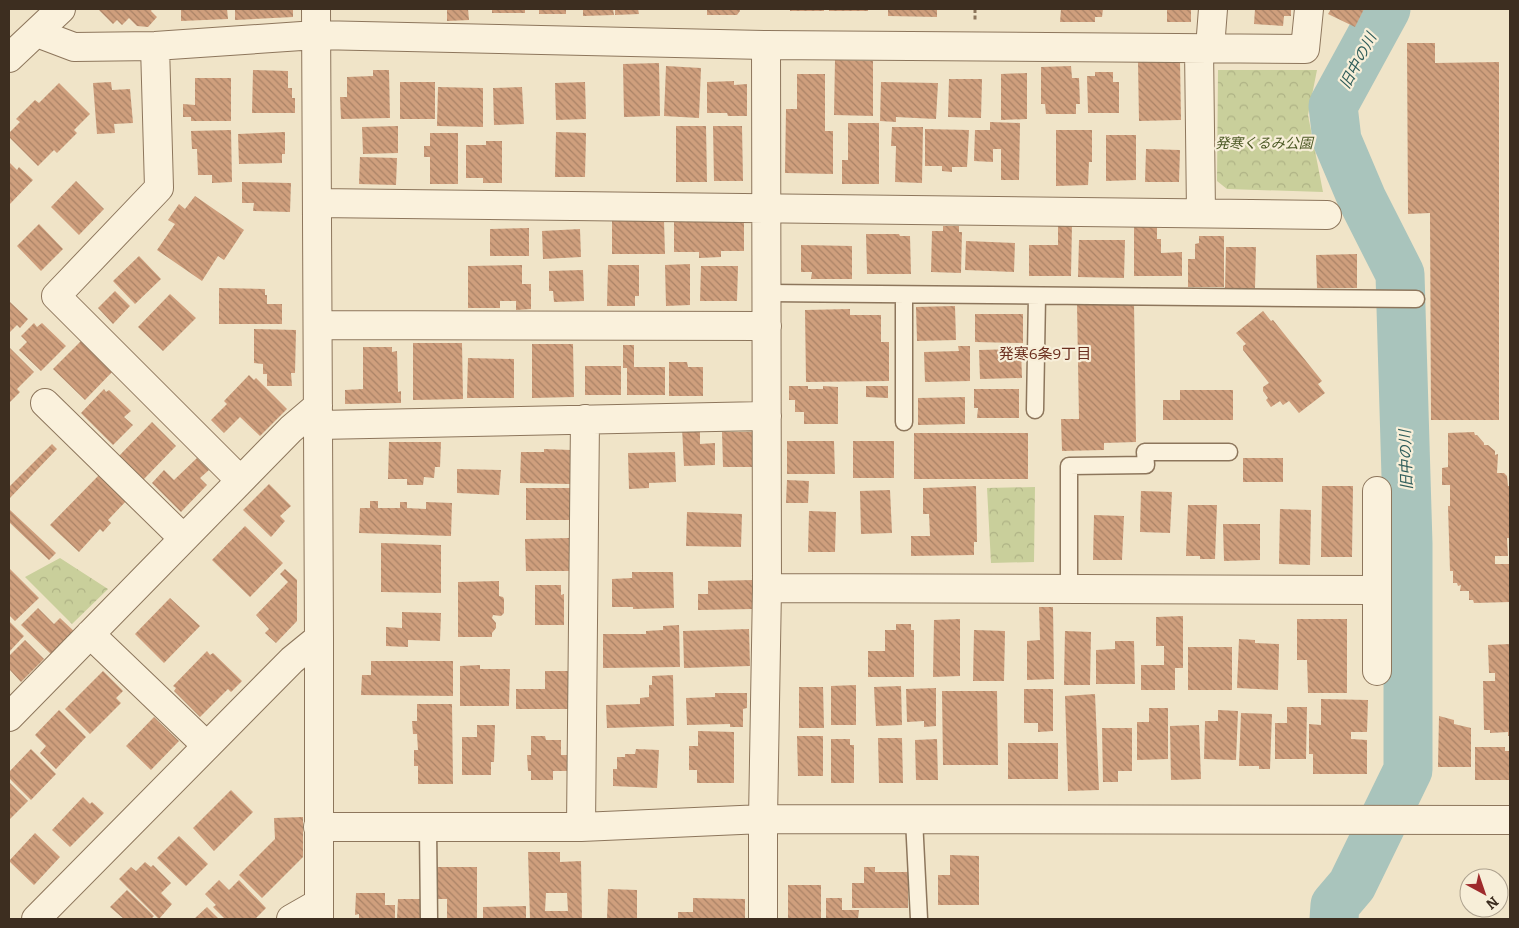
<svg xmlns="http://www.w3.org/2000/svg" width="1519" height="928" font-family="Bitter,'Noto Sans JP',serif">
<defs>
<pattern id="park-crowns" width="20" height="18" patternUnits="userSpaceOnUse" patternTransform="scale(1.25)"><rect width="20" height="18" fill="#c9cf9b"/><path d="M2 6a3 3 0 1 1 6 0M12 15a3 3 0 1 1 6 0" fill="none" stroke="#aeb285"/></pattern>
<pattern id="building-back-hatch" width="6" height="6" patternUnits="userSpaceOnUse" patternTransform="scale(1.25)"><rect width="6" height="6" fill="#cf9f7d"/><path d="M-1 5l2 2M0 0l6 6M5-1l2 2" fill="none" stroke="#a98266"/></pattern>
</defs>
<rect width="100%" height="100%" fill="#f0e4c8"/>
<path fill="url(#park-crowns)" d="M1218,70H1317L1308,115L1323,192L1227,189L1217,181Z
M1035,487L1034,562L991,563L987,488Z
M60,558L108,589L72,624L25,577Z"/>
<g fill="none" stroke-linecap="round" stroke-linejoin="round">
<path stroke="#a9c4bc" stroke-width="49" d="M1334,919L1335,905L1352,885L1408,770V544L1400,274L1362,199L1337,140L1333,106L1386,9"/>
</g>
<path fill="url(#building-back-hatch)" fill-rule="evenodd" d="M101,9H152L151,11L157,17L148,27L137,26L129,18L122,25L117,20L113,24L99,10Z
M181,9H227L228,19L181,21Z
M235,9H293V17L235,20Z
M447,9H468L469,20L447,21Z
M492,9H525V13H492Z
M539,9H566V14H539Z
M583,9H613L614,15L583,16Z
M615,9H638L639,14L615,15Z
M707,9H740V11L737,15H707Z
M790,9H824V11H790Z
M829,9H868V11H829Z
M888,9H937V17L888,16Z
M1061,9H1103L1102,17H1095V22H1060Z
M1167,9H1191V22H1167Z
M1255,9H1291V16H1284L1283,26L1254,24Z
M1331,9H1364L1355,27L1328,14Z
M1407,43H1435V63L1499,62V420H1431L1430,213L1408,214Z
M835,60L873,61V116L834,115Z
M1138,61H1180L1181,120L1139,121Z
M659,63L660,116L624,117L623,64Z
M666,66L701,68L699,118L664,116Z
M1071,66L1072,78H1079L1080,104H1076V114H1046L1045,104H1041V67Z
M253,70L288,71V88H292V98H295V113H252Z
M373,70H389L390,118L341,119L340,97H347V77L373,76Z
M1095,72H1113V82H1119V113H1088L1087,76H1095Z
M1027,73V119L1001,120V74Z
M797,74H825V131H833V174L785,173L786,109H797Z
M195,78H231V121H191V117H183V104L195,105Z
M949,79H982L981,118L948,117Z
M734,81V85L747,84V116H728L727,113H707V82Z
M111,82L112,90L130,89L133,123L114,124L115,133L97,134L93,83Z
M400,82H435V119H400Z
M585,82L586,119L556,120L555,83Z
M881,82L938,83L936,119L896,117V122L880,121Z
M59,83L90,114L74,130L77,133L57,153L54,150L38,166L9,137V133L20,122L16,119L35,100L39,103Z
M438,87L483,88V127L437,126Z
M522,87L524,124L494,125L493,88Z
M990,122L1020,123L1019,180H1001V149H993V162L974,161L975,130H990Z
M848,123H879V184H842V160H848Z
M398,126V153L363,154L362,127Z
M676,126H706L707,182H676Z
M713,126H742L743,181H714Z
M892,127H923L922,183L895,182L896,146H891Z
M925,129L969,130L967,167H952V172L942,171V166H925Z
M231,130L232,182L212,183V175H198L197,149H192L191,131Z
M1056,130H1092V162H1089L1088,185L1056,186Z
M285,132V154H282V163L239,164L238,134Z
M556,132L586,133L585,177H555Z
M430,133H458V184H430V157H424V146H430Z
M1106,135H1136V180L1106,181Z
M486,141H502V183H483V178H466V145H486Z
M1146,149L1180,150L1179,182H1145Z
M360,157L397,158L396,185L359,184Z
M9,162L17,170L19,167L33,180L9,205Z
M76,181L104,209L79,235L51,207Z
M242,182L291,183L290,212L253,211L254,203H242Z
M195,196L244,230L224,260L218,256L202,281L157,250L175,224L168,220L179,204L185,209Z
M612,221H664L665,254H612Z
M744,221V251H721V257L699,258V252H674V222Z
M39,224L63,249L41,271L17,246Z
M1058,224H1072L1071,276H1029V245H1058Z
M1134,225H1157V239H1161V253L1182,252V276H1134Z
M943,226H959V232H962L961,273L931,272L932,231H943Z
M529,228V256H490V229Z
M580,229L581,257L543,259L542,231Z
M866,234H899L900,236H910L911,274H867Z
M1199,236H1224V287H1188V259H1195V244L1199,243Z
M1079,240H1125L1124,278L1078,277Z
M966,241L1015,243L1014,272L965,270Z
M801,245L852,246V279H811L812,272H801Z
M1226,247H1256L1255,288H1225Z
M1357,254V288H1317L1316,255Z
M139,256L161,279L135,304L113,281Z
M690,264V305L666,306L665,265Z
M522,265V284H531V309L516,310V301H500V308H468V266Z
M608,265H639V296H635V306H607Z
M701,266H738L737,301H700Z
M583,270L584,301L554,302L553,291H549V271Z
M219,288L265,289V295H267V304H282V324H219Z
M115,291L130,306L113,324L98,308Z
M170,294L196,318L163,351L138,327Z
M9,301L28,319L20,328L17,325L9,333Z
M1134,303L1136,442L1104,443V450L1062,451L1061,419H1079L1077,304Z
M955,306L956,340L917,341L916,307Z
M850,309V315H881V342H889V381L806,382L805,310Z
M1263,311L1271,321L1273,320L1322,381L1318,384L1325,393L1299,413L1289,401L1283,405L1280,401L1271,407L1266,400L1268,398L1263,391V387L1269,383L1243,350V346L1246,344L1236,333Z
M975,314H1023V343L975,342Z
M34,323L37,327L42,323L66,346L41,371L19,350L27,342L21,336Z
M254,329L296,330L295,373H291L292,386H267V374H263V364L254,363Z
M83,339L114,370L85,400L53,369Z
M413,343H462L463,399L413,400Z
M532,344H573L574,397L532,398Z
M623,345H634V367H665V395H627V368H623Z
M958,346H970V381L925,382L924,352L959,351Z
M9,347L34,372L17,389L20,392L10,402L9,401Z
M363,347H392V352L397,351L398,392L401,391V403L345,404V390L363,389Z
M1021,349L1022,378L980,379L979,350Z
M468,358L514,359V398H467Z
M669,362H687L688,367H703V396H669Z
M585,366H621V395H585Z
M249,375L254,380L256,378L287,409L260,436L240,417L224,433L211,420L227,404L224,401Z
M789,386H808V389H823V386L838,387V424H804V412H795V400H789Z
M866,386H888V398L866,397Z
M104,389L106,392L109,390L131,411L124,417L133,425L113,445L81,413Z
M974,389H1019V418H977L978,408H974Z
M1180,390H1233V420H1163V400H1180Z
M965,397V424L918,425V398Z
M152,422L176,446L143,480L119,456Z
M682,428H700V444L715,443V465L684,466Z
M722,432H753L754,467H723Z
M1474,432L1475,435H1477L1484,443V445H1488L1495,451V455L1498,454L1497,473H1504L1507,476L1508,486H1510V538H1507L1508,556H1495V564H1510V602L1474,603L1473,600H1469V591H1460L1461,585L1458,586L1457,583H1453V571H1450L1448,506H1450V485H1442V468L1448,467V433Z
M914,433H1028V479H914Z
M787,441H834L835,474H787Z
M853,441H894V478H853Z
M389,442H441L440,467H435L434,478L424,477L423,485H407V479H388Z
M52,444L57,449L9,499V487Z
M544,449L571,450L570,484L520,483L521,452H544Z
M675,452L676,482L649,483V488L629,489L628,453Z
M197,458L209,470L200,478L207,485L181,512L152,483L164,470L174,480Z
M1243,458H1283V482H1243Z
M457,469L501,470L499,495L457,493Z
M102,472L129,498L108,520L111,523L103,532L100,529L79,552L50,525Z
M787,480L809,481L808,503H786Z
M269,484L291,506L280,516L285,521L271,537L243,510Z
M976,486L977,542H974V555L911,556V536H930L929,514H923V488Z
M1322,486H1353L1352,557H1321Z
M526,488H571V520H526Z
M890,490L892,533L861,534L860,491Z
M1141,491L1172,492L1170,533L1140,532Z
M370,501H378V508H400V502H407V508L426,509V502L452,503L451,536L359,533L360,508H370Z
M1188,505H1217L1215,559H1200V556H1186Z
M1280,509L1311,510L1310,565L1279,564Z
M10,510L56,553L49,560L9,522Z
M809,511L836,512L835,552H808Z
M687,512L742,514L741,547L686,546Z
M1094,515L1124,516L1122,560H1093Z
M1223,524H1260V560L1224,561Z
M245,526L283,563L250,597L212,560Z
M569,538L570,571H526L525,539Z
M381,543L441,545V593L381,592Z
M9,568L39,598L15,621L9,615Z
M285,569L297,580V621L276,643L265,633L269,629L256,615L288,582L280,574Z
M632,572H673L674,608L633,609V607H612V579L632,578Z
M754,580V609L698,610V594H708V581Z
M499,581V596L503,597L504,599V613L501,616L493,615L492,618L496,623V628L492,633V637H458V582Z
M535,585H561V595L564,594V625H535Z
M170,598L200,626L164,663L135,634Z
M1039,607H1053L1054,679L1027,680V641L1040,640Z
M38,608L54,624L60,618L77,634L54,657L21,625Z
M402,612L441,613L440,641L408,640V647L386,646V627L402,628Z
M1183,616V668H1175V690H1141V665H1164V646H1156V617Z
M960,619V676L933,677L934,620Z
M1297,619H1347V693H1308L1307,660H1297Z
M9,621L24,636L9,652Z
M896,624H911V630H914V677H868V651H885V630H896Z
M679,625L680,667L603,668V634H646V631L663,630V626Z
M749,629L750,666L684,668L683,631Z
M974,630L1005,631L1004,681H973Z
M1065,631L1091,632L1090,685H1064Z
M1239,639L1255,640V643L1279,644L1278,690L1237,688Z
M25,640L44,659L21,682L9,669V656Z
M1115,641H1134L1135,684H1096V650L1115,649Z
M1510,644V736H1508V732L1490,733V730H1484L1483,681H1495V673H1489L1488,645Z
M1188,647H1232V690H1188Z
M207,651L210,655L213,653L242,681L231,692L228,689L200,717L174,691L176,688L173,686Z
M371,661H453V696L361,695L362,675H371Z
M480,665V669H510L509,706H460V666Z
M103,671L123,691L116,698L121,703L90,734L65,709Z
M545,671H570V709H516V689H545Z
M673,675L674,726L607,728L606,705L640,704V698L649,697V685H652V676Z
M856,685V725H831V686Z
M901,686L902,725L876,726L874,687Z
M799,687H823L824,728H799Z
M936,688V726L924,727V721L907,722L906,689Z
M1024,689H1053V731L1038,732V723H1024Z
M942,691H997L998,765H943Z
M715,693H747V708L743,709V727H730V724L687,725L686,698L715,697Z
M1095,694L1099,790L1068,791L1065,696Z
M1321,699L1368,700L1367,732H1351V739L1367,740V774H1313V754H1309V724L1321,725Z
M417,704H452L453,784H418V766H414V750H418L417,734H413L412,721H417Z
M1287,707H1307L1306,759H1275V723H1287Z
M1149,708H1168V759L1137,760V722H1149Z
M59,710L86,737L56,769L40,753L46,746L35,735Z
M1218,710L1238,711L1236,760L1204,759L1205,721H1218Z
M1241,713L1272,714L1270,769H1259V766H1239Z
M1439,716L1454,720V724L1471,728V767H1438Z
M154,717L179,741L151,770L126,746Z
M477,725H495L494,762H491V775H462V737H477Z
M1199,725L1201,779L1171,780L1170,726Z
M1102,728H1132V771H1118V782H1103Z
M698,731L734,732V783H697V770H689V746H698Z
M531,736H545L546,740H561V755H568V771H553V780H531V771H528L527,755H531Z
M797,736H823V776H798Z
M878,738H902L903,783H879Z
M831,739H850V745H854V783H831Z
M937,739L938,780H916L915,740Z
M1008,743H1058V779H1008Z
M1475,747H1505V751H1510V780H1475Z
M31,749L56,774L31,800L9,778V772Z
M636,749L659,750L657,788L613,786V769H617V757H625V754H635Z
M9,782L28,801L9,820Z
M231,790L253,812L214,851L193,828Z
M83,797L90,804L92,802L104,813L70,847L52,830Z
M303,817V857L262,898L239,875L275,839L274,818Z
M35,833L60,857L34,885L9,861Z
M179,836L208,864L186,886L157,858Z
M528,852H560V862L581,861L582,919H530ZM546,893H567L568,911H545Z
M950,855L979,856V905H938V875H950Z
M145,862L151,867L153,865L171,883L161,893L172,904L159,919L119,879L131,867L136,871Z
M437,867H477V919H447V899H437Z
M864,867H875V872H908V908H852V883H864Z
M219,880L229,890L239,880L266,908L255,919H225L213,907L216,905L205,894Z
M788,885H821V919H788Z
M608,889L637,890V919H607Z
M127,890L154,916L151,919H124L110,907Z
M356,893H385V905H395V919H359V914L355,915Z
M693,898L745,899V919H678V912H693Z
M826,898H842V910H859L858,919H826Z
M398,899H421L420,919H397Z
M526,906V919H483V907Z
M207,907L219,919H194Z"/>
<g fill="none" stroke-linecap="round" stroke-linejoin="round">
<g stroke="#8d765c" stroke-width="19">
<path id="lane" d="M767,293L1416,299
M1035,410L1037,296
M904,422V295
M1069,588V466L1146,465L1145,452H1229
M914,819L919,919
M428,827L429,919"/>
</g>
<g stroke="#8d765c" stroke-width="30">
<path id="street" d="M316,9L319,638V919
M37,33L74,47L155,46L316,35L766,45L1305,49L1309,9
M155,46L159,188L56,296L240,480
M1199,48L1201,213
M1210,48L1213,9
M9,58L61,9
M317,203L1327,215
M318,325L767,326
M45,403L183,538
M318,425L767,416
M1377,491V671
M767,588L1376,590
M90,634L207,746
M9,717L291,429L318,406
M318,827H581L763,819L1510,820
M581,827L585,419
M36,919L292,660L319,638
M291,919L319,903
M763,919V819L767,588L766,45"/>
</g>
<path stroke="#8d765c" stroke-width="3" stroke-dasharray="4 2.5" stroke-linecap="butt" d="M975,9V21"/>
<use href="#lane" stroke="#faf1dc" stroke-width="16"/>
<use href="#street" stroke="#faf1dc" stroke-width="28"/>
</g>
<g text-anchor="middle" dominant-baseline="central" stroke-width="4.5" stroke-linejoin="round" paint-order="stroke">
<g font-size="14" font-style="italic" fill="#4d5a26" stroke="#f7eed8">
<text x="1264" y="143">発寒くるみ公園</text>
</g>
<g font-size="15" font-style="italic" fill="#2f5d5a" stroke="#f7eed8">
<text transform="translate(1358 61) rotate(-62)">旧中の川</text>
<text transform="translate(1406 460) rotate(-92)">旧中の川</text>
</g>
<g font-size="15" fill="#6b2e1e" stroke="#f7eed8">
<text x="1045" y="354">発寒6条9丁目</text>
</g>
</g>
<rect width="1519" height="928" fill="none" stroke="#3d2e20" stroke-width="20"/>
<g transform="translate(1484 893) rotate(140)"><circle r="24" fill="#f7eed8" stroke="#ada18e"/>
<path d="M0-4L9 19L0 12L-9 19Z" fill="#9e2a2b"/>
<text y="-8" font-size="14" font-weight="bold" text-anchor="middle" fill="#3d2e20">N</text>
</g>
</svg>
